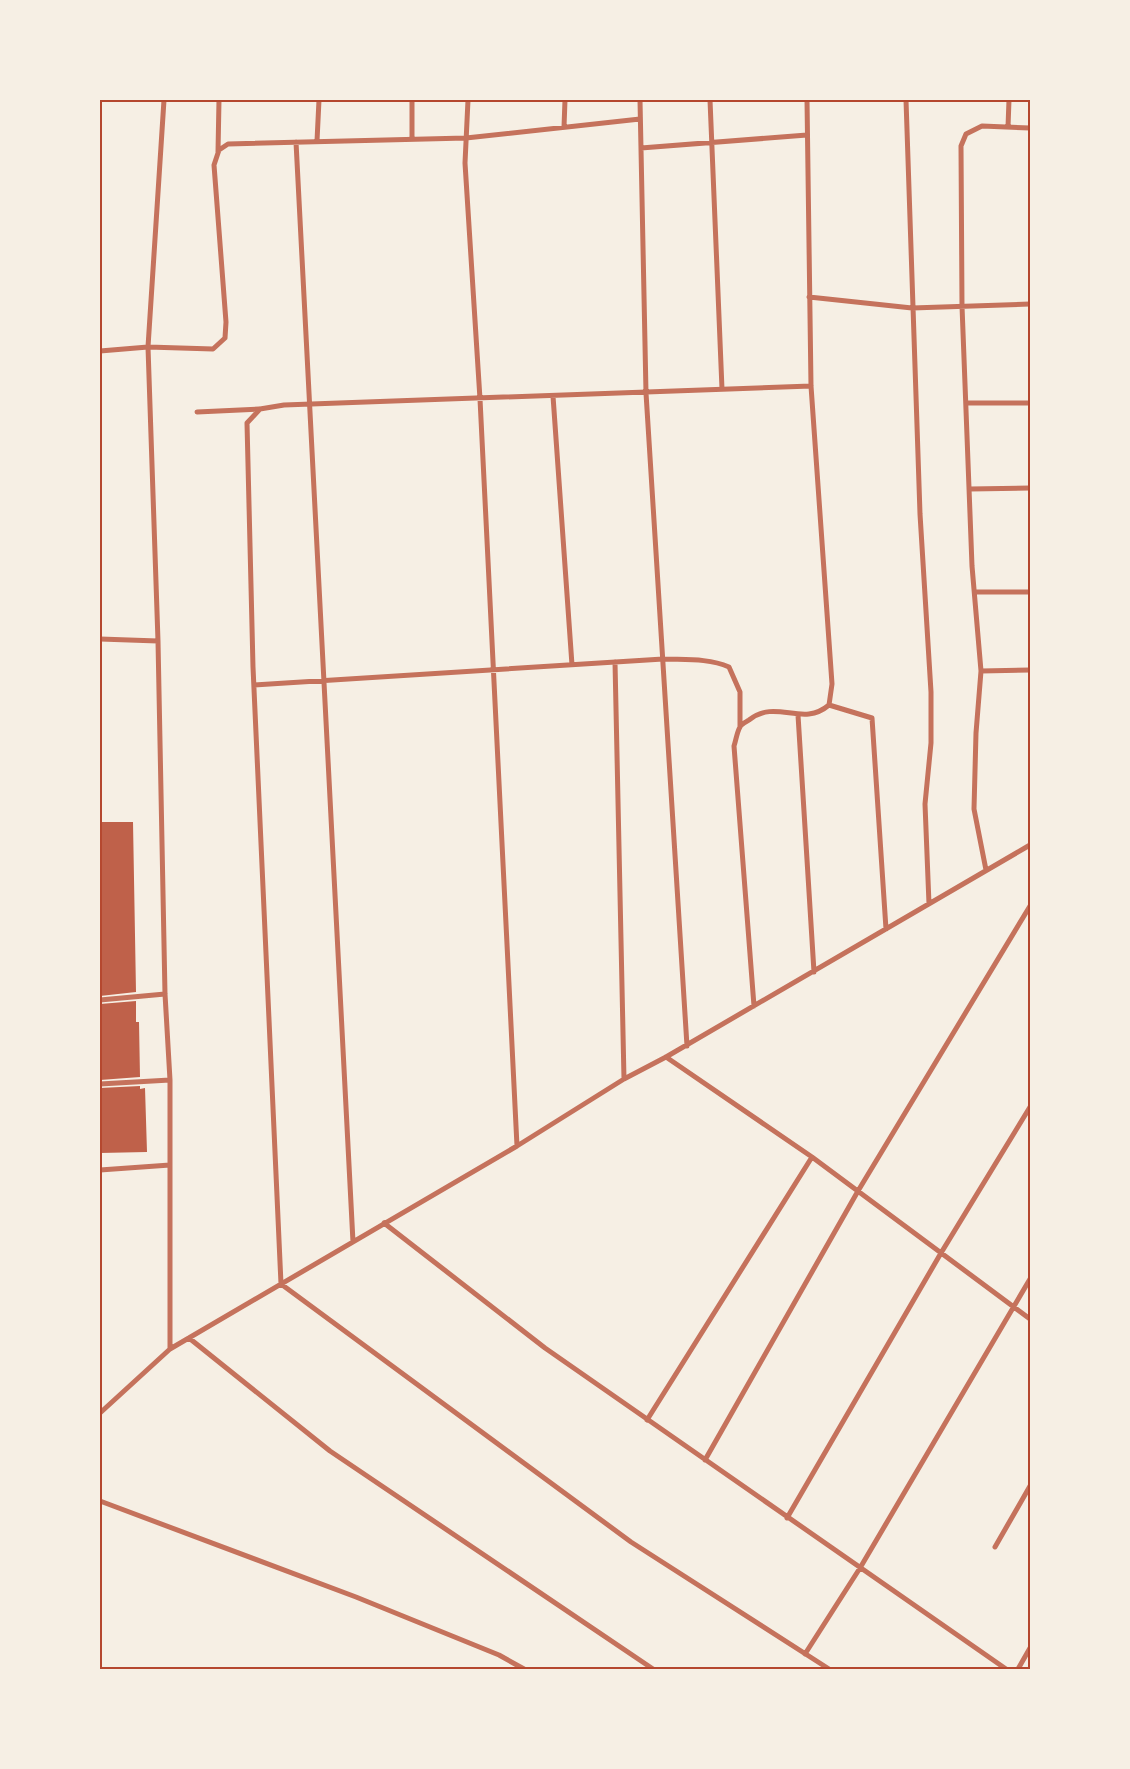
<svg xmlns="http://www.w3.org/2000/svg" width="1130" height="1769" font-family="Mulish,sans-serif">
<rect width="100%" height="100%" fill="#f6efe4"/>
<path fill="#bf614a" d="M100,822H133L136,992L100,996Z
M136,1001V1022H139L140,1077L100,1080V1004Z
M140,1086V1089L145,1088L147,1152L100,1153V1088Z"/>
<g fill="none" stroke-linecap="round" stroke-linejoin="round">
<path stroke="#c5725c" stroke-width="5" d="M164,100L148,347L158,641L165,994L170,1080V1349
M468,100L465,163L480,399L517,1146
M640,100L646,393L687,1046
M710,100L722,389
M906,100L920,514L931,692V743L925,804L929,904
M564,127L565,100
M1008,127L1009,100
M412,139V100
M317,141L319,100
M296,142L353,1242
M641,148L807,135
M218,152L219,100
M809,297L912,308L1030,304
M100,351L148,347L213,349L225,338L226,322L214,165L219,150L228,144L466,138L640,119
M811,386L284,405L260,409L247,423L253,667L281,1284L631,1542L829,1669
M553,396L572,665
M966,403H1030
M197,412L259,409
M970,489L1030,488
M975,592H1030
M100,639L158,641
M615,662L624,1079
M981,671L1030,670
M254,685L663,659C685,660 708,658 729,667L740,692V726
M829,705L872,718L886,929
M798,715L814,972
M986,870L974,809L976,733L981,671L972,566L962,306L961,146L966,134L982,126L1030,128
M100,1000L165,994
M754,1006L734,746C736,740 737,732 740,727C741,724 746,722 749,720C777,698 802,728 829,705L832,684L811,386L807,100
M666,1057L812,1157L1030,1319
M100,1084L170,1080
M100,1170L170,1165
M384,1223L545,1348L1006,1669
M189,1338L330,1451L653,1669
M100,1413L170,1349L517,1146L624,1079L666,1057L1030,845
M647,1420L812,1157
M705,1460L858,1191L1030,906
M100,1501L356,1597L499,1655L524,1669
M787,1518L941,1253L1030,1107
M995,1547L1030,1486
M805,1654L860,1568L1030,1279
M1018,1669L1030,1648"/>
</g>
<rect width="1130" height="1769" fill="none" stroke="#f6efe4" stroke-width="202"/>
<rect x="101" y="101" width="928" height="1567" fill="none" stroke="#b5482f" stroke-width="2"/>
</svg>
